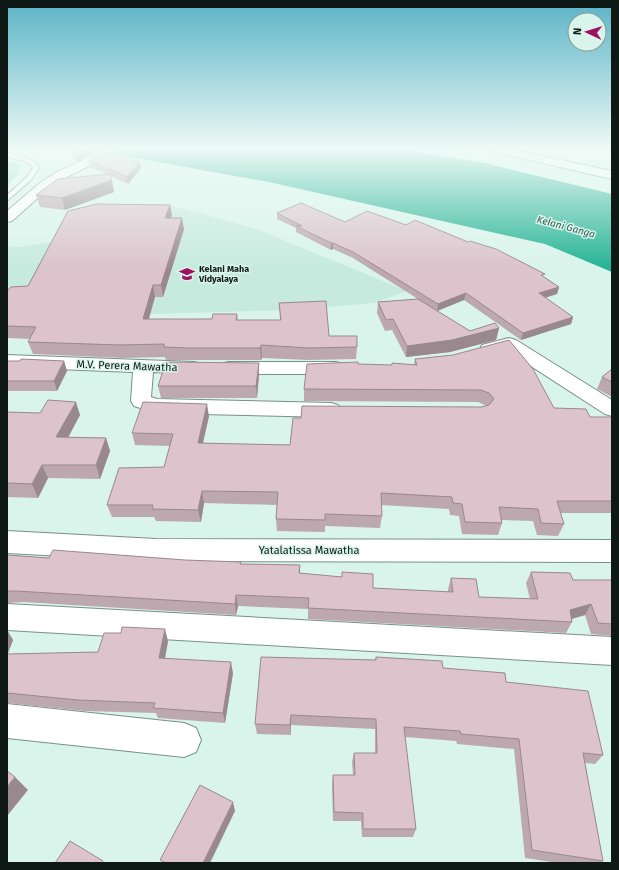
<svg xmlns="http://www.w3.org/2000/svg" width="619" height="870" font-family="'Fira Sans',sans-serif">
<rect width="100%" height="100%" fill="#d9f4eb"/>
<path fill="#c6eade" d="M161,203L254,228L407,291L374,303L291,310L7,318V246L20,247L110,233L144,205Z"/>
<path fill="#92dec8" d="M7,161L14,162L20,165L18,174L7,186Z"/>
<path fill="#23b293" d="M100,148H392L484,163L612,194V272L545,244L269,182L129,157Z"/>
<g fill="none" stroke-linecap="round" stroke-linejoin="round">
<g stroke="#789189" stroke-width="2">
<path id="lane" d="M7,153C17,156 35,157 39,168L32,179L7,201V195L27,177L33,168L32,166L24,161L7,157Z"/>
</g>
<g stroke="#789189" stroke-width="2">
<path id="street" d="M486,148H505L612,171V179L491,151L487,150Z
M509,338L516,340L612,400V416L605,414L506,350L489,355L482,353L480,349L482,345Z
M7,355L194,362L201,364L204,368L201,372L194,374L153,372L151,397L157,399L331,403L338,405L342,410L338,415L331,417L156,413L134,406L131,401L133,372L7,367Z
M228,362H336L343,364L346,368L343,372L336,374H228L221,372L218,368L221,364Z
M7,531L156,539L612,540V562L156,561L7,553Z
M7,604L612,637V665L7,630Z
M7,704L184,723L196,728L201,740L196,752L184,757L7,738Z"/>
</g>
<g stroke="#789189" stroke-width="2">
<path id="secondary" d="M108,148H121L120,150L63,179L49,188L12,221L7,222V211L41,182L55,173Z"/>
</g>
<use href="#lane" fill="#fff" fill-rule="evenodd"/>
<use href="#street" fill="#fff" fill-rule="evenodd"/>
<use href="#secondary" fill="#fff" fill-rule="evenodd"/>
</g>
<path fill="#bda8af" d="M91,149L92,154L77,161L74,159L73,155Z
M89,160L140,162L141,168L128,184L111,176L114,192L65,210L40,207L36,195L107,174L90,167Z
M277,213L345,222L544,277L559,287L557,294L545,298L573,317L571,324L521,340L464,300L437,311L470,331L499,328L496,340L450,352L406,357L392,330L385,331L377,313L378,302L418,299L353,258L333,249L331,250L296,232V228L277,219Z
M172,215L171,218L184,229L163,297H155L149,319H212L237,314L238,320H280L279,303L329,336L357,347L356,359L309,360L262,358L261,360H166L165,357L123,358L33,354L28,342L30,339L7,338V291L28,286Z
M415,359L554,408L590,417H612V513H560L564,524L558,536L537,535L533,521L502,520V523L498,535L462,534L459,516L450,515L449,509L381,505L382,516L380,528L325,526V532L277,531L276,519L277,505L204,503L201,522L156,521L154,517H112L107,505L164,467L170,446L135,445L132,433L209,416L203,443L290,445L301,418L481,407L487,406L478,402L304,401V389L358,364L392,365L414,364Z
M7,361H64L67,371L57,391H7Z
M259,363V375L257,398H161L158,386Z
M612,369V397L597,389L602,377Z
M7,412L80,415L68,437L106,438L110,451L100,479L48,478L38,498L7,497Z
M7,555L49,558L185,560L241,564L300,565V573L373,588L448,592V589L451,578L479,597L530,599L526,583L531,572L573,580H612V636L591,634L585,615L572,619V622L566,633L308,619V609L238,606L236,615L23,602L7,603Z
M7,630L13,640L8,654L98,652L168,641L165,658L233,673L225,723L158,718L156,713L85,711L7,703Z
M376,657L443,668L506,682L603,755L595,764L585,763L603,861L600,863H558L525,858L514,749L457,744L456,741L405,737L416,829L413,837H362L361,821H333L332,785L333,775H353L352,762L354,753H375V729L291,725V735L257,734L255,724L375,660Z"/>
<path fill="#9a888f" d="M91,149L92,154L77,161L76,156Z
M140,162L141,168L128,184L127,177Z
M112,180L114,192L65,210L62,198Z
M170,205L172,215L167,229L165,218Z
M182,218L184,229L163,297L161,285Z
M331,243H333V249L331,250Z
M153,285L155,297L145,331L143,319Z
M559,287L557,294L537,300L539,293Z
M466,293L464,300L437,311L438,304Z
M573,317L571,324L521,340L523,333Z
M499,328L496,340L450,352L406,357L407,346Z
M261,345L262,358L261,360L260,348Z
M64,361L67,371L57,391L54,381Z
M259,363V375L257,398L256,386Z
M76,402L80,415L61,451L56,437Z
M207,404L209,416L200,455L198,443Z
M106,438L110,451L100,479L96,465Z
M42,465L48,478L38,498L32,484Z
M202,491L204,503L201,522L198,510Z
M236,595L238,606L236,615L235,604Z
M591,604L585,615L564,621L570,610Z
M165,629L168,641L163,669L159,658Z
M7,630L13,640L7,655Z
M231,662L233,673L225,723L223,713Z
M291,715V735L290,725Z
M15,777L28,790L7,816V787Z
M233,802L235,811L210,863H203Z"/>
<path fill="#dcc3cc" stroke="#9a888f" d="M76,148H87L91,149L76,156L73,155Z
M106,152L140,162L127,177L89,160Z
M110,174L112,180L62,198L36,195L58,179Z
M301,203L345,222L367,211L406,225L415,220L468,242L470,241L496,249L545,274L541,275L559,287L539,293L573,317L523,333L466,293L438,304L353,252L333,243H331L296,226H302L277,213Z
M97,204L170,205L165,218H182L161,285H153L143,319H212L213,314H237L236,320H281L279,303L326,301L329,336H357V347L309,348L261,345L260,348H188L164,347V344L120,345L28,342L36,327L7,326V291L11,287L28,286L68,211Z
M418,299L470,331L495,323L499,328L452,340L407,346L393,319L386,320L378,302Z
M509,340L533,369L554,408L586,409L590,417H612V501H557L564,524L541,523L538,509L499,507L502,523L465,522L462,504L453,503L452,497L381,493L382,516L325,514V520L276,519L278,492L202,491L198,510L152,509L153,505H107L119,468L164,467L173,434L132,433L143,402L207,404L198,443L290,445L293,418H301L302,406L481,407L489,405L494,399L489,393L481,390L304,389L307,364L358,362V364L392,365V363L417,365L415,359L453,355Z
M21,359L64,361L54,381H7V361H20Z
M166,362L259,363L256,386H158Z
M612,369V382L602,377Z
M48,400L76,402L56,437L106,438L96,465H42L32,484L7,483V412L40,413Z
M53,550L185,560L241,562L240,564L300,565L299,573L342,577V572L373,574V588L453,592L451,578L476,579L479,597L538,599L531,572L570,573L573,580H612V624L598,623L591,604L570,610L572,622L308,608L309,598L236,595L235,604L16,591H7V555L49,558Z
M122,627L165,629L159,658L231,662L223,713L153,708L155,703L78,700L7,693V654L98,652L104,633H121Z
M261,657L376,660V657L442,661L443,668L505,673L506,682L588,691L603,755L583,753L603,861L532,850L519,739L461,734L460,731L404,727L416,829H363V813L334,812L333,775H355L354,753H377L376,719L291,715L290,725L255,724Z
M7,771L15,777L7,787Z
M200,785L233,802L203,863H166L160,860Z
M70,841L103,861L102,863H55Z"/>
<linearGradient id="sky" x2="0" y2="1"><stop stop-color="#59b3c6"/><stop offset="0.55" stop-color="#eefaf6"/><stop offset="1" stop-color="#eefaf6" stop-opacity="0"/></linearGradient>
<rect width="619" height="270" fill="url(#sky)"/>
<defs>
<g id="school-bare" transform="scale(1.2)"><path d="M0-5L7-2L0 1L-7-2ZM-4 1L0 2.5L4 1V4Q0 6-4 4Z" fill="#9e115e" stroke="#d9f4eb" stroke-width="2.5" paint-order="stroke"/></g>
</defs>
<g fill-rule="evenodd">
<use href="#school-bare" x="187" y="274"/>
</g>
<g text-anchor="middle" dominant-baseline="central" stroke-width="3" stroke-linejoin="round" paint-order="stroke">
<g font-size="9" font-weight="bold" fill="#0e1815" stroke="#d9f4eb" text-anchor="start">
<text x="199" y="269">Kelani Maha<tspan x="199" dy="10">Vidyalaya</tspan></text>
</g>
<g font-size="10" font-style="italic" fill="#2a5f51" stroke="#d9f4eb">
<text transform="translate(566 227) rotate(15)">Kelani Ganga</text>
</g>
<g font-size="11" fill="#0e1815" stroke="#d9f4eb">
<text transform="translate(127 366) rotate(2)">M.V. Perera Mawatha</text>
<text x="309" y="550">Yatalatissa Mawatha</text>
</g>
</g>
<rect width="619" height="870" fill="none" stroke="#0e1815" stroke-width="16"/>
<g transform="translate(587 32) rotate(274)"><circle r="19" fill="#d9f4eb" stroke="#889c95"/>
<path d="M0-3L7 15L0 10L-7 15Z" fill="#9e115e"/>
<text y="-6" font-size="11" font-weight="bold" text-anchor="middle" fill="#0e1815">N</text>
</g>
</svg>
